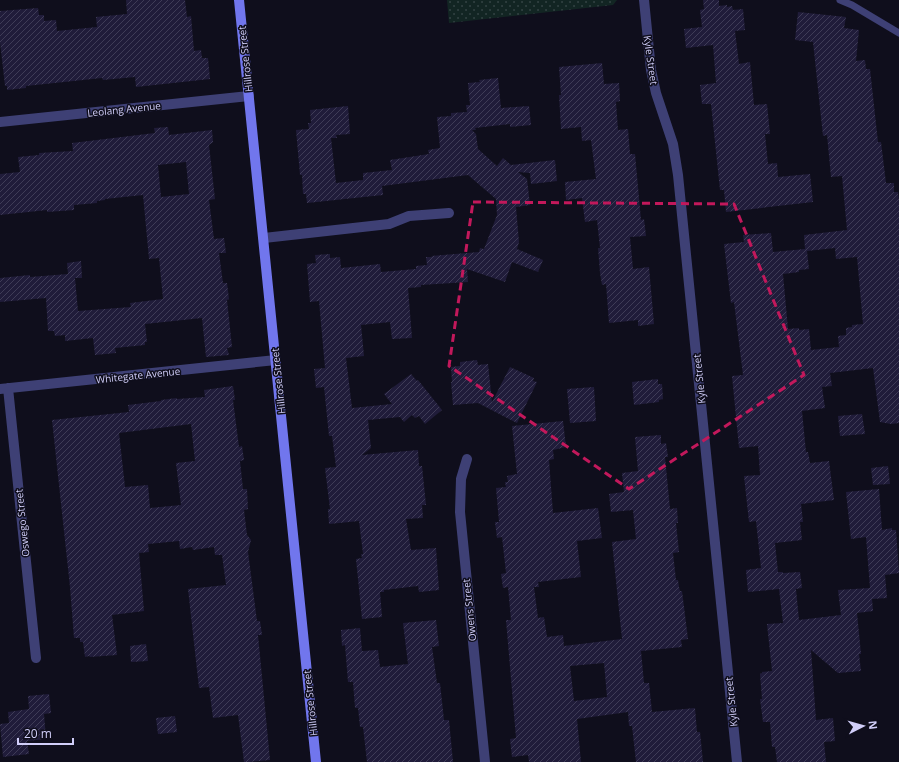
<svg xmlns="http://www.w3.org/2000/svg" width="899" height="762" font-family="'Open Sans',sans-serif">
<defs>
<pattern id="grass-dots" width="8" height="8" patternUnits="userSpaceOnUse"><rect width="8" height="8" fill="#122523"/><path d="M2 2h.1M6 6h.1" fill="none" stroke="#334344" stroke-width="1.8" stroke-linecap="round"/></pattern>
<pattern id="building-hatch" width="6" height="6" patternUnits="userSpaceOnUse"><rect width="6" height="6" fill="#201c3a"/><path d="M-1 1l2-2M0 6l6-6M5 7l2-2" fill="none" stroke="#3f3c57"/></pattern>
</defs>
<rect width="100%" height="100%" fill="#0f0e1c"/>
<path fill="url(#grass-dots)" d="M447,0H617L613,5L449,23Z"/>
<path fill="url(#building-hatch)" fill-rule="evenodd" d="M126,0H185L187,17L191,16L194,51L201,50L202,58H208L210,79L136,87L135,77L103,80L102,78L26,86V88L7,90V86H5L0,42V11L38,8L39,15H44V21L56,20L57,31L97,27L96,17L127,14Z
M703,0H719V6L727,5V7L732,6L733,10L743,9L745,30L735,31L739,64L750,62L754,105L767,104L770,134H765L768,164L777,163L778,177L810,174L813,202L726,212L724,190H720L711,104H702L700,85L716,83L713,45L686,48L684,29L702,27L700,10L704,9Z
M798,12L846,17L844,28L859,30L856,61L865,60L866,69H870L878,142H881L886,183H894V192H898L899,200V423L891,424L880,422L873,368L830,373L832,386L822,387L825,408L802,411L806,452H808L810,463L829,461L834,500L801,504L803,522H800L802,540L775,543L778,572H783V573L800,572L802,588L796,589L799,620L841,615L838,590L870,588L866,537L851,539L846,492L879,489L882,530L892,528V530H896L899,573L885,575L887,598L872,599L873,611L857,613L861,654H859L861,671L838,673L811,650L816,720L833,718L835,741L824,742L826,762H777L775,747H772L770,722H763L760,699H762L760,674L762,673V672L772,671L767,624L783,623L779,589L748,592L746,570L761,568L756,521L749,522L744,476L760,475L758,446L739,448L732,376L743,375L734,302L731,303L724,244L744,242L743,235L771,233L773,252L805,249L804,235L847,230L842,176L831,177L827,135L823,136L813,42L795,40ZM835,248L836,259L857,257L863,324L852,325V327L846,328V335L838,336L839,347L811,350L809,329L799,330V328L788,329L783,274L799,272V270L809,269L807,251Z
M602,63L604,84L619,83L620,101L616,102L618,130L628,129L630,154H635L641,220L644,219L646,236L630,237L633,269L649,267L654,324L638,326V320L609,323L606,284L602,285L600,273L598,248H600L597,220L585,222L582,198L566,200L565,182L596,179L591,140L582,141L581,127L561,129L559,95H561L559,67Z
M498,78L501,108L529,106L531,125L510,127V124L475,128L476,130H472L476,134L478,149L497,166L503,158L511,165L555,160L557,181L531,184L530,173L518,172L527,179L530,205L516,207L519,242L517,249L543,260L538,272L512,262L505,282L467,269L468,282L421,285V287L408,288L412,338L392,339L390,322L361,325L364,356L346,358L352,408L392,404L384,394L411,374L417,381L418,380L442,410L425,424L419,416L415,418L412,415L404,422L400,417L368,420L371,448L362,455L418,450L419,466H422L426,505H422L423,518L406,519L411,550L436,548L439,590L419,592L418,586L384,590V592H380L382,617L362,619L356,559L362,558L361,554H363L359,521L329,524L328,509H330L325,468L336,467L332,436H329L324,387L316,388L314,369L325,368L319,301L310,302L307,264L316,263L315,255L330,254V258L340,257L341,268L380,264L381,272L416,269V266L427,265L426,257H433L431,256L479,252L480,248L484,249L497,215L496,199L468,175L382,186L383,195L307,203L306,194H303L302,175H300L296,130L309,129L308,123H311L310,110L348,106L350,134L336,135L337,138H331L336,183L363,180V173L392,170L390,160L429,154L428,150L440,148L437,117L451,116V113L467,112L466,105H470L468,83L480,82L479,80Z
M168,127L169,135L212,130L213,142L209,145L215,199L209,200L214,239L224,238L226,253H219L223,283H227L229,299L227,300L232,347L227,348L229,355L206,357L202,318L145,324L147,342H145V345L115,348L116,353L95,355L93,338L65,341V335L55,336L54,331H48L46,298L0,302V278L30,275V277L68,274L67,263L81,261L82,278H75L78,311L131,307L130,303L163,299L159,258L149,259L143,195L105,199V200L97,201V203L74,205V210L47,212V210L0,215V174L20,172L18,157L39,155V153L73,151L72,143L155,133L154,128ZM186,162L189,194L161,197L158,165Z
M477,360L478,365L488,364L492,402L510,367L534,378L533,381L537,382L517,423L478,403L453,405L451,382H452L451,367L460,366V362Z
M658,379V384H662L663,399L659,400V402L634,405L632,382Z
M233,386L235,400H233L239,447L242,446L244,460L240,461L243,489H247L248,509L244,510L247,535L251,540L248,552L257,621H260L262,635H258L270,760L249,762H244L238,715L213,718L209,687L199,688L188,589L226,585L222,555H215L214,547L193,550L192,547L180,549L179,541L148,544L149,552L139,553L144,611L112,615L117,655L90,657L89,656L85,657L83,642H80V638H74L70,587L52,420L129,412L128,405L161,401V400L177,398V399L205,397L204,390ZM191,424L195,461L176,463L181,505L150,508L148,485L125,487L119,433Z
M594,387L596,421L570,423L567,389Z
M862,414L865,434L840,436L838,416Z
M563,421L566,447L553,450L554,459L549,460L553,513L598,508L602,538L577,541L581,577L538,582L539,587H534L538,618L544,617L547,637L563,635L564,646L622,639L612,542L636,539L633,510L611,512L609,494L624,492L622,473L638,471L635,437L661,435V444L666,443L668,457H665L670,509L677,508L678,523H676L679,552L673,553L676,580H678L679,587L680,591H682L688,639L681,640L682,647L641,651L644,683H649L652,712L695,708L697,732H700L703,762H636L632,726H629L628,712L577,719L581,762H529L528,755L512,757L510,739L516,738L506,620H511L508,587L503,588L501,574L506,573L502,537L497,538L495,522H499L496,488L506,487L505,482H508L507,476L517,474L512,426ZM604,663L607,697L574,701L570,666Z
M888,466L890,484L873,485L871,468Z
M436,620L439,646L432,647L437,683H440L444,720H449L453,762H367L363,727H360L358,708H355L353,682H348L345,645L342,646L341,630L360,628L362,651L378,650L380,667L408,664L403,623Z
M146,644L148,661L131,662L130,646Z
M49,694L51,713L44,714L46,739L27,741L29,754L3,757L0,724L9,723L8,712L29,709L28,696Z
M175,716L177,732L158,734L156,718Z"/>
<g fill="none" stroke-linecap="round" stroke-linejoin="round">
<path stroke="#3e4075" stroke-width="7" d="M840,0L852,5L899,33"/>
<path stroke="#3e4075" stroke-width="10" d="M644,0L651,70L656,93L673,144L678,175L737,762
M0,122L249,96
M264,238L389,224L409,216L449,213
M8,388L36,658
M0,389L276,360
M467,459L461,479L460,512L485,762"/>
<path stroke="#7176ed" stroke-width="10" d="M239,0L316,762"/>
</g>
<path fill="none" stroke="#c2185b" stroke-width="3" stroke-dasharray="8 5" stroke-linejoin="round" d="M473,202L734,204L804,375L629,489L449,366Z"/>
<g text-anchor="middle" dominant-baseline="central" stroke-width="3" stroke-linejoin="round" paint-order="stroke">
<g font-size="10" fill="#d1cef9" stroke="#0f0e1c">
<text transform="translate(245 59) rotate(-96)">Hillrose Street</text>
<text transform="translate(651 60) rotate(82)">Kyle Street</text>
<text transform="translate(124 109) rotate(-6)">Leolang Avenue</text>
<text transform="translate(138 375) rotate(-6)">Whitegate Avenue</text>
<text transform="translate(699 379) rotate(-96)">Kyle Street</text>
<text transform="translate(278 381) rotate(-96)">Hillrose Street</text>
<text transform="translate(22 523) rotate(-96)">Oswego Street</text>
<text transform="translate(469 610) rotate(-96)">Owens Street</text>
<text transform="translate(731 702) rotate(-96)">Kyle Street</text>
<text transform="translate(310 703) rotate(-96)">Hillrose Street</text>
</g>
</g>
<g transform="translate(863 726) rotate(84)" stroke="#0f0e1c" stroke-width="3" paint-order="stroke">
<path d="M0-3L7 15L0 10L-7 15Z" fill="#d1cef9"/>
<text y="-6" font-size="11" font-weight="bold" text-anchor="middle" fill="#d1cef9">N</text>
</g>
<path d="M18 738v6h55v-6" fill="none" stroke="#d1cef9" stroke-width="2"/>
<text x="24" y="738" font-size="12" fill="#d1cef9" stroke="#0f0e1c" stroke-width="3" paint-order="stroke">20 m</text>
</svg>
